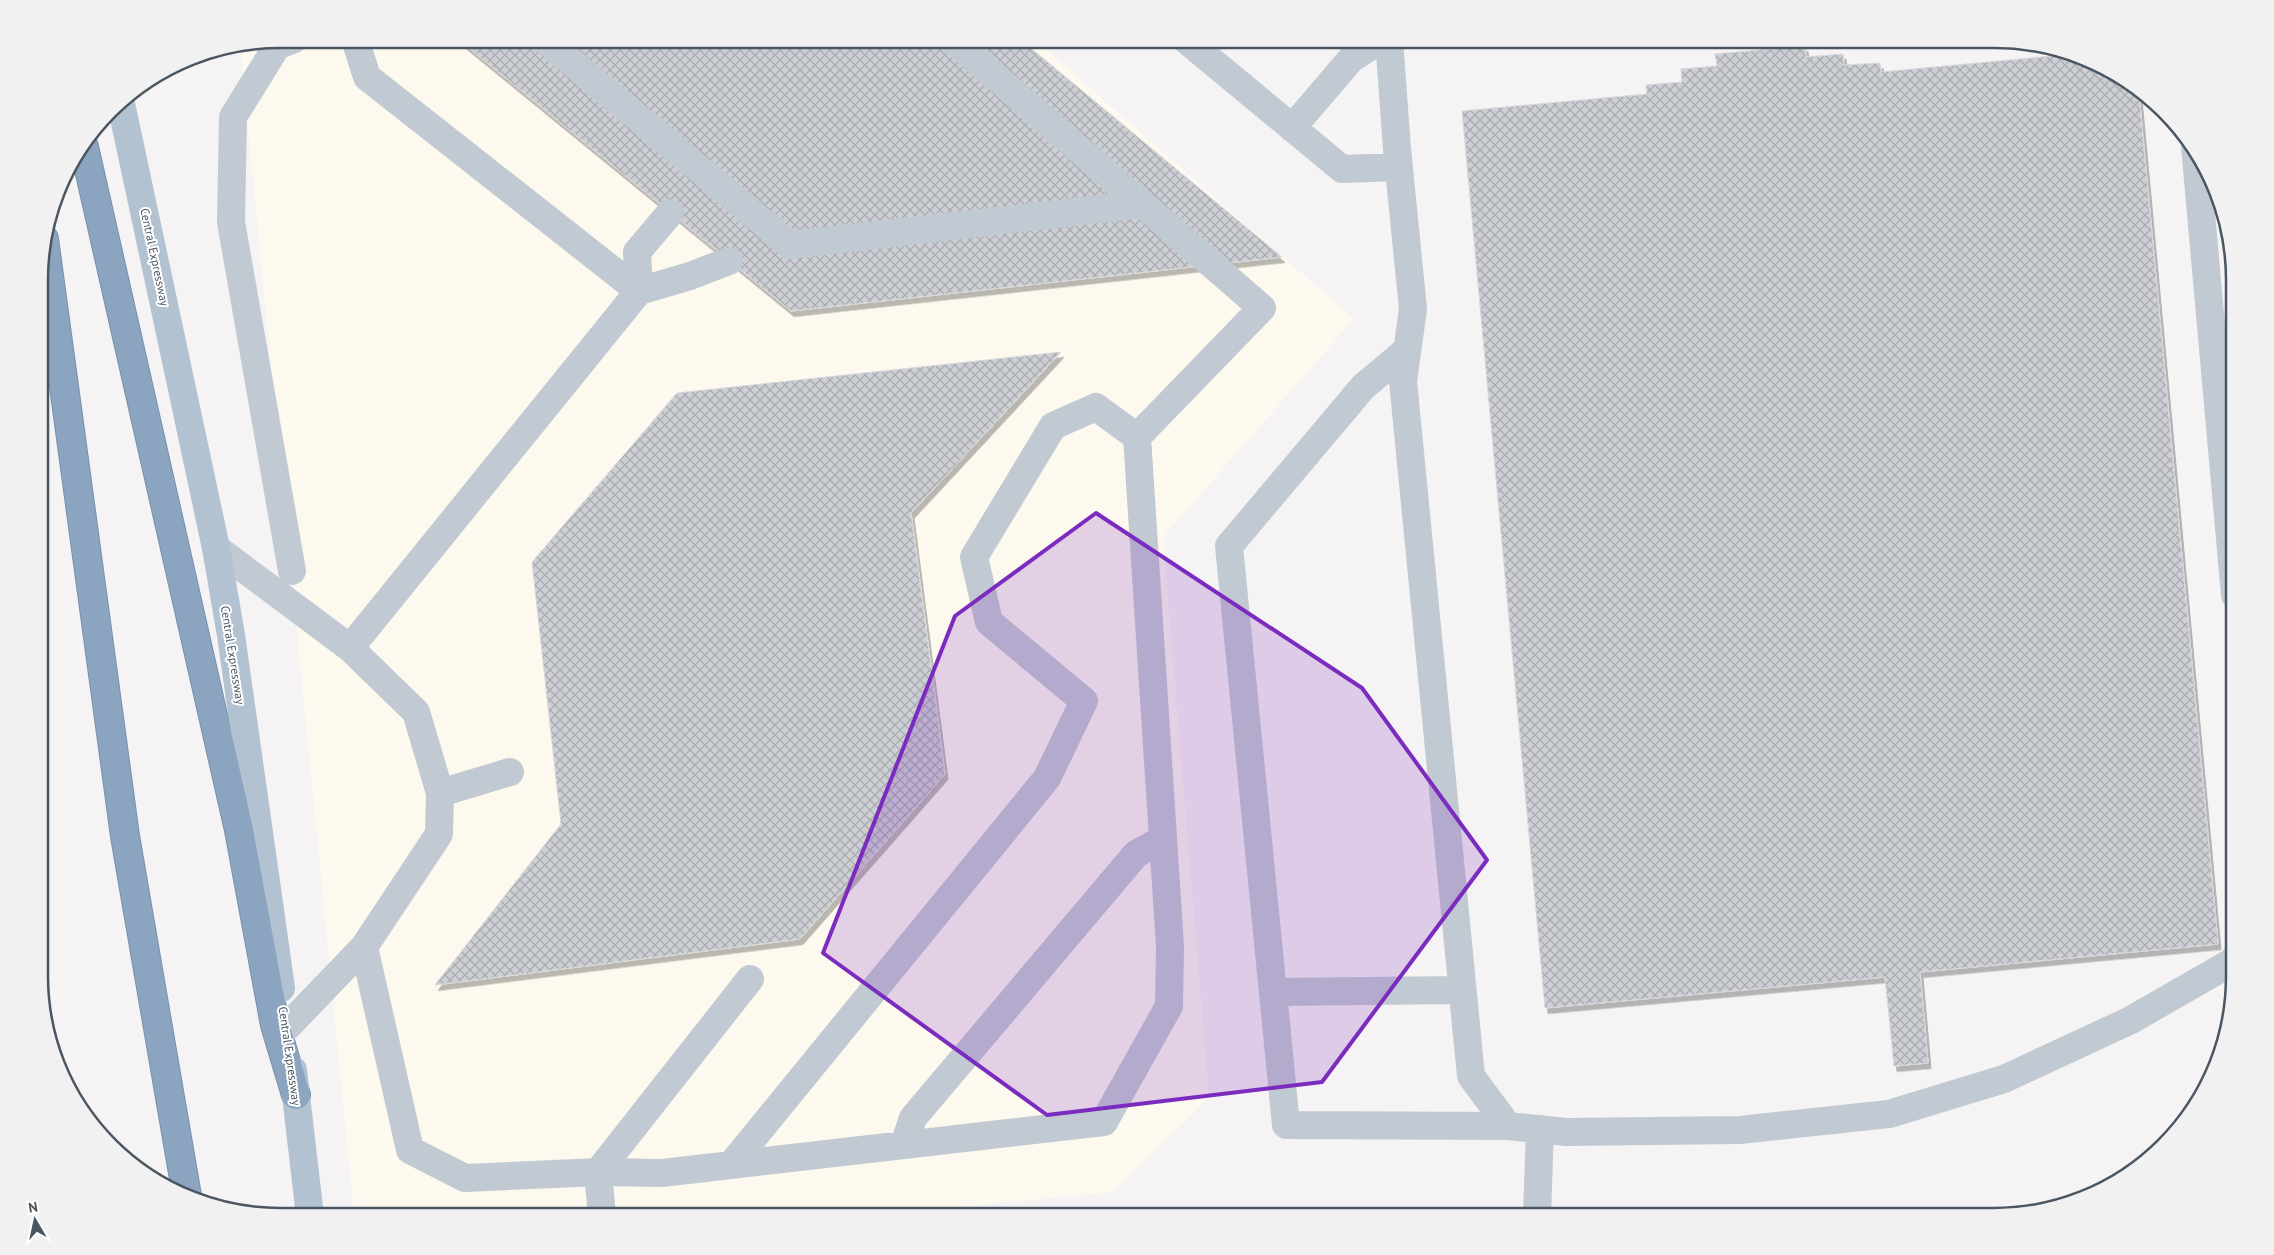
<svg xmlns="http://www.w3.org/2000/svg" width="2274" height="1255" font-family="'PT Sans',sans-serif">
<defs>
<pattern id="building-cross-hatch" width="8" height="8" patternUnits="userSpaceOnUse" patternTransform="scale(1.25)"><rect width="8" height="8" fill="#cdcfd5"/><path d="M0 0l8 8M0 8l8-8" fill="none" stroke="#a8abb0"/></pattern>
<filter id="shadow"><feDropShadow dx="3" dy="5.5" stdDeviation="0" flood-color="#0004"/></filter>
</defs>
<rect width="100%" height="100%" fill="#f5f3f3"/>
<path fill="#fdf9ef" d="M280,39H1034L1354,319L1163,537L1209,1098L1112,1192L861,1216H354L240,47Z"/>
<path fill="url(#building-cross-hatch)" stroke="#d7d9de" filter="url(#shadow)" d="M458,39H1020L1282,257L791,311Z
M1805,46L1806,57L1843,54L1844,65L1880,63L1881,72L2074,54L2115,71L2139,94L2218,944L1920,972L1928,1063L1894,1066L1885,977L1545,1008L1462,111L1647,94L1646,85L1682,82L1681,69L1717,66L1715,54Z
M1061,352L911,513L945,774L800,939L435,985L561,824L532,562L677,393Z"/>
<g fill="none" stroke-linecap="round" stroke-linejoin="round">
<g stroke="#7690ad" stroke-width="30">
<path id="highway" d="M84,147L239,830L275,1025L296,1095
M44,239L125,836L187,1196"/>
</g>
<path stroke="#c1cad2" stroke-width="28" d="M544,39L790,245L1143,204
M952,39L1262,308L1137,437
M1185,39L1342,169L1399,167
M1389,39L1397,149L1413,309L1403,381L1471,1076L1508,1126L1566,1132L1740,1130L1889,1114L2004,1079L2131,1020L2232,962L2235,958
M1292,128L1351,59L1382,39
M2195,146L2235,595
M670,213L637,252L639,291L690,276L729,261
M1407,350L1363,387L1229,546L1286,1125L1508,1126
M216,548L350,648L416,712L440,793L439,834L364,947L287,1027
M292,571L231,222L233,117L277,46L294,39
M350,648L639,291L367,77L355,39
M440,793L510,772
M364,947L410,1150L465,1178L598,1172L750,979
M1274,992L1462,990
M904,1145L913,1118L1136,854L1163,839
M602,1216L598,1172L662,1173L1104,1122L1169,1006L1170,946L1137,437L1096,407L1053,426L974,557L989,622L1084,701L1047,778L731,1165
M1537,1216L1540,1129"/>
<path stroke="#b3c2d1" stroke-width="28" d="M120,99L216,548L231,635L281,988
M293,1070L310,1216"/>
<use href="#highway" stroke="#8ba5c1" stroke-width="28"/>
</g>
<path fill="#7b2cbf" fill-opacity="0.2" stroke="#7b2cbf" stroke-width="4" stroke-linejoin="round" d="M1096,513L1362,688L1487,860L1322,1082L1047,1115L823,953L955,616Z"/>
<g text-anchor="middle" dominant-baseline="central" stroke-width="4" stroke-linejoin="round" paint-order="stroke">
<g font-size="12" fill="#4a5661" stroke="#fff">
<text transform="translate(155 257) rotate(78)">Central Expressway</text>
<text transform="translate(233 655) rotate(81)">Central Expressway</text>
<text transform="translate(290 1056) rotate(82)">Central Expressway</text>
</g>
</g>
<path d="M0 0H2274V1255H0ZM280 48H1994A232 232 0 0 1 2226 280V976A232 232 0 0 1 1994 1208H280A232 232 0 0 1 48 976V280A232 232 0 0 1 280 48Z" fill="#f1f1f2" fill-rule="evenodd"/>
<path fill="none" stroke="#4a5661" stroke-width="2.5" d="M280 48H1994A232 232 0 0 1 2226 280V976A232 232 0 0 1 1994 1208H280A232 232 0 0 1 48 976V280A232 232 0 0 1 280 48Z"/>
<g transform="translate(35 1220) rotate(351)" stroke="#ffffff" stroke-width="4" paint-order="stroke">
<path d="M0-4L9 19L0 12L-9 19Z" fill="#4a5661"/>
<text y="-8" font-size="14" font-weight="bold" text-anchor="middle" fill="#4a5661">N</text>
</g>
</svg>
